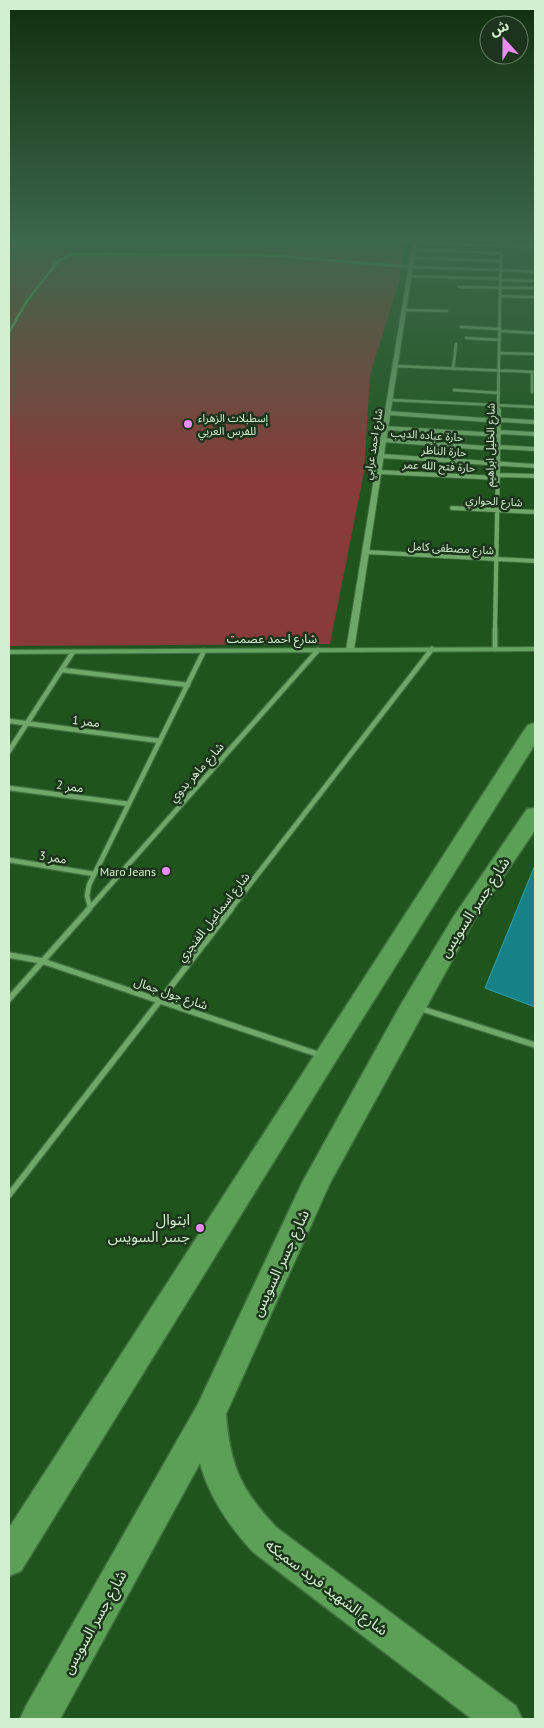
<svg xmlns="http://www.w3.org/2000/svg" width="544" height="1728" font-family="'PT Sans','Noto Sans Arabic',sans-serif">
<rect width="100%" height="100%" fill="#1f551c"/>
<path fill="#883b3a" d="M9,240H404L399,282L370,375L364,472L330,644L9,646Z"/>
<path fill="#178188" stroke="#28a6af" d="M535,865V1007L485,988Z"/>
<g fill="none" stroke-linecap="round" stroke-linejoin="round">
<g stroke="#3f703e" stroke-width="4">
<path id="minor-far3" d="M415,243L535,247
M414,250L501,253
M412,258L501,261
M501,270L535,272
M410,276L501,279
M501,280L535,281
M459,287L535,288
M501,296L535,297
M404,310L447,311
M461,327L500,329
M500,331L535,333
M9,332L27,301L59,260L75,254L265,255L411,267L501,270
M466,338L500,340
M500,353L535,354
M395,366L535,372
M453,369L456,344
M532,372V392
M454,390L499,393
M390,400L535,407
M498,411L501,240"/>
</g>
<g stroke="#3f703e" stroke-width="5.5">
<path id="minor-far2" d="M388,413L499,421
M499,420L535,422
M385,428L499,435
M499,432L535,434
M383,440L498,449
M499,447L535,449
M381,456L535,466
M378,472L498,478
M498,475L535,476
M452,508L535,512
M366,552L535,561
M495,630L499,410"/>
</g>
<g stroke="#3f703e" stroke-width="7">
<path id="minor-far1" d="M495,649V629
M62,670L188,685
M9,721L160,741
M9,751L73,652
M9,788L129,804
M9,860L94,874
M90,907L87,896L89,885L204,651
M88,910L318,650
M230,910L432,649"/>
</g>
<g stroke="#3f703e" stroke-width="8">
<path id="minor" d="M9,955L42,961L320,1055
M9,999L89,909
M419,1008L535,1045
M9,1195L231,909"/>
</g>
<g stroke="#3f703e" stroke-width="2">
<path id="tertiary" d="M413,240H417L354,650L350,652L346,650Z"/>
</g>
<g stroke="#3f703e" stroke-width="2">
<path id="secondary" d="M535,647V651L9,654V650Z"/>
</g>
<g stroke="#3f703e" stroke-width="3">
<path id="primary" d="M535,723V744L334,1064L21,1571L9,1576V1528L525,729L528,725Z
M535,808V830L473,922L330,1183L226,1414C230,1466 241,1490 277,1528L516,1706L522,1719H472L253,1552C229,1526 209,1497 200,1463L60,1719H20L26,1706L198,1404L302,1183L400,1006L454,916L527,809Z"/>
</g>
<use href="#minor-far3" stroke="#6fa66a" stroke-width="2.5"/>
<use href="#minor-far2" stroke="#6fa66a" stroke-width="4"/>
<use href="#minor-far1" stroke="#6fa66a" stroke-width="4.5"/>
<use href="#minor" stroke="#6fa66a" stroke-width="5.5"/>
<use href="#tertiary" fill="#6fa66a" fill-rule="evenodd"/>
<use href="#secondary" fill="#65a360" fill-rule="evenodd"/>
<use href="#primary" fill="#5ba056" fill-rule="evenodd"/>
</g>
<linearGradient id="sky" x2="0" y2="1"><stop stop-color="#112f0f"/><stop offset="0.5" stop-color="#3c684b"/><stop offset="1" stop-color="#3c684b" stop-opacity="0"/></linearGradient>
<rect width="544" height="482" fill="url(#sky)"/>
<g fill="#ec8cfa" stroke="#1d341c" stroke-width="2">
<circle cx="188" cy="424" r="5"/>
<circle cx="166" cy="871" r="5"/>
<circle cx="200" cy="1228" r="5"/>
</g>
<g text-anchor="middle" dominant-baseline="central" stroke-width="5" stroke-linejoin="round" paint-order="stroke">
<g font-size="11" fill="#d2efcf" stroke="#1d341c" text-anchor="start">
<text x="198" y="418">إسطبلات الزهراء<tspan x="198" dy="13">للفرس العربي</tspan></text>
</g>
<g font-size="11" fill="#d2efcf" stroke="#1d341c">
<text transform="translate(427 435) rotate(4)">حارة عباده الديب</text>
<text transform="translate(373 444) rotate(-81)">شارع احمد عرابي</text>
<text transform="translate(490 445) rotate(-89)">شارع الخليل ابراهيم</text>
<text transform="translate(444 451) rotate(4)">حارة الناظر</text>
<text transform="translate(439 466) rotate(3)">حارة فتح الله عمر</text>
<text transform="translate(494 501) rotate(3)">شارع الحواري</text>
<text transform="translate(451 548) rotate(3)">شارع مصطفى كامل</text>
</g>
<g font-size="12" fill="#d2efcf" stroke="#1d341c">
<text x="272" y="638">شارع احمد عصمت</text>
<text transform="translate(86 721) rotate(7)">ممر 1</text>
<text transform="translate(196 772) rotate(-48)">شارع ماهر بدوي</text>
<text transform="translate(70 786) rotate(8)">ممر 2</text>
<text transform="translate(53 857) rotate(9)">ممر 3</text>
<text transform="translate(213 917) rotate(-52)">شارع اسماعيل الفنجري</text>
<text transform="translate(171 993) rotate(19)">شارع جول جمال</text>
</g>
<g font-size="12" fill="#d2efcf" stroke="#1d341c" text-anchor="end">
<text x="156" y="871">Maro Jeans</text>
</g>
<g font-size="15" fill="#d2efcf" stroke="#1d341c">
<text transform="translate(474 907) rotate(-57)">شارع جسر السويس</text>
<text transform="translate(280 1263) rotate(-65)">شارع جسر السويس</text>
<text transform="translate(327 1587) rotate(37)">شارع الشهيد فريد سميكه</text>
<text transform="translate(94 1622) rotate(-61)">شارع جسر السويس</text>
</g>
<g font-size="15" fill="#d2efcf" stroke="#1d341c" text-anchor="end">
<text x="190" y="1219">ابتوال<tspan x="190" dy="17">جسر السويس</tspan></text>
</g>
</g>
<rect width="544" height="1728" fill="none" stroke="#d2efcf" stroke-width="20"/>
<g transform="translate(504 40) rotate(339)"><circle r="24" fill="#1d341c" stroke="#657f64"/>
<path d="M0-4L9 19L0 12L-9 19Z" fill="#ec8cfa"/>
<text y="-8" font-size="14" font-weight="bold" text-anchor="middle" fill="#d2efcf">ش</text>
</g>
</svg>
